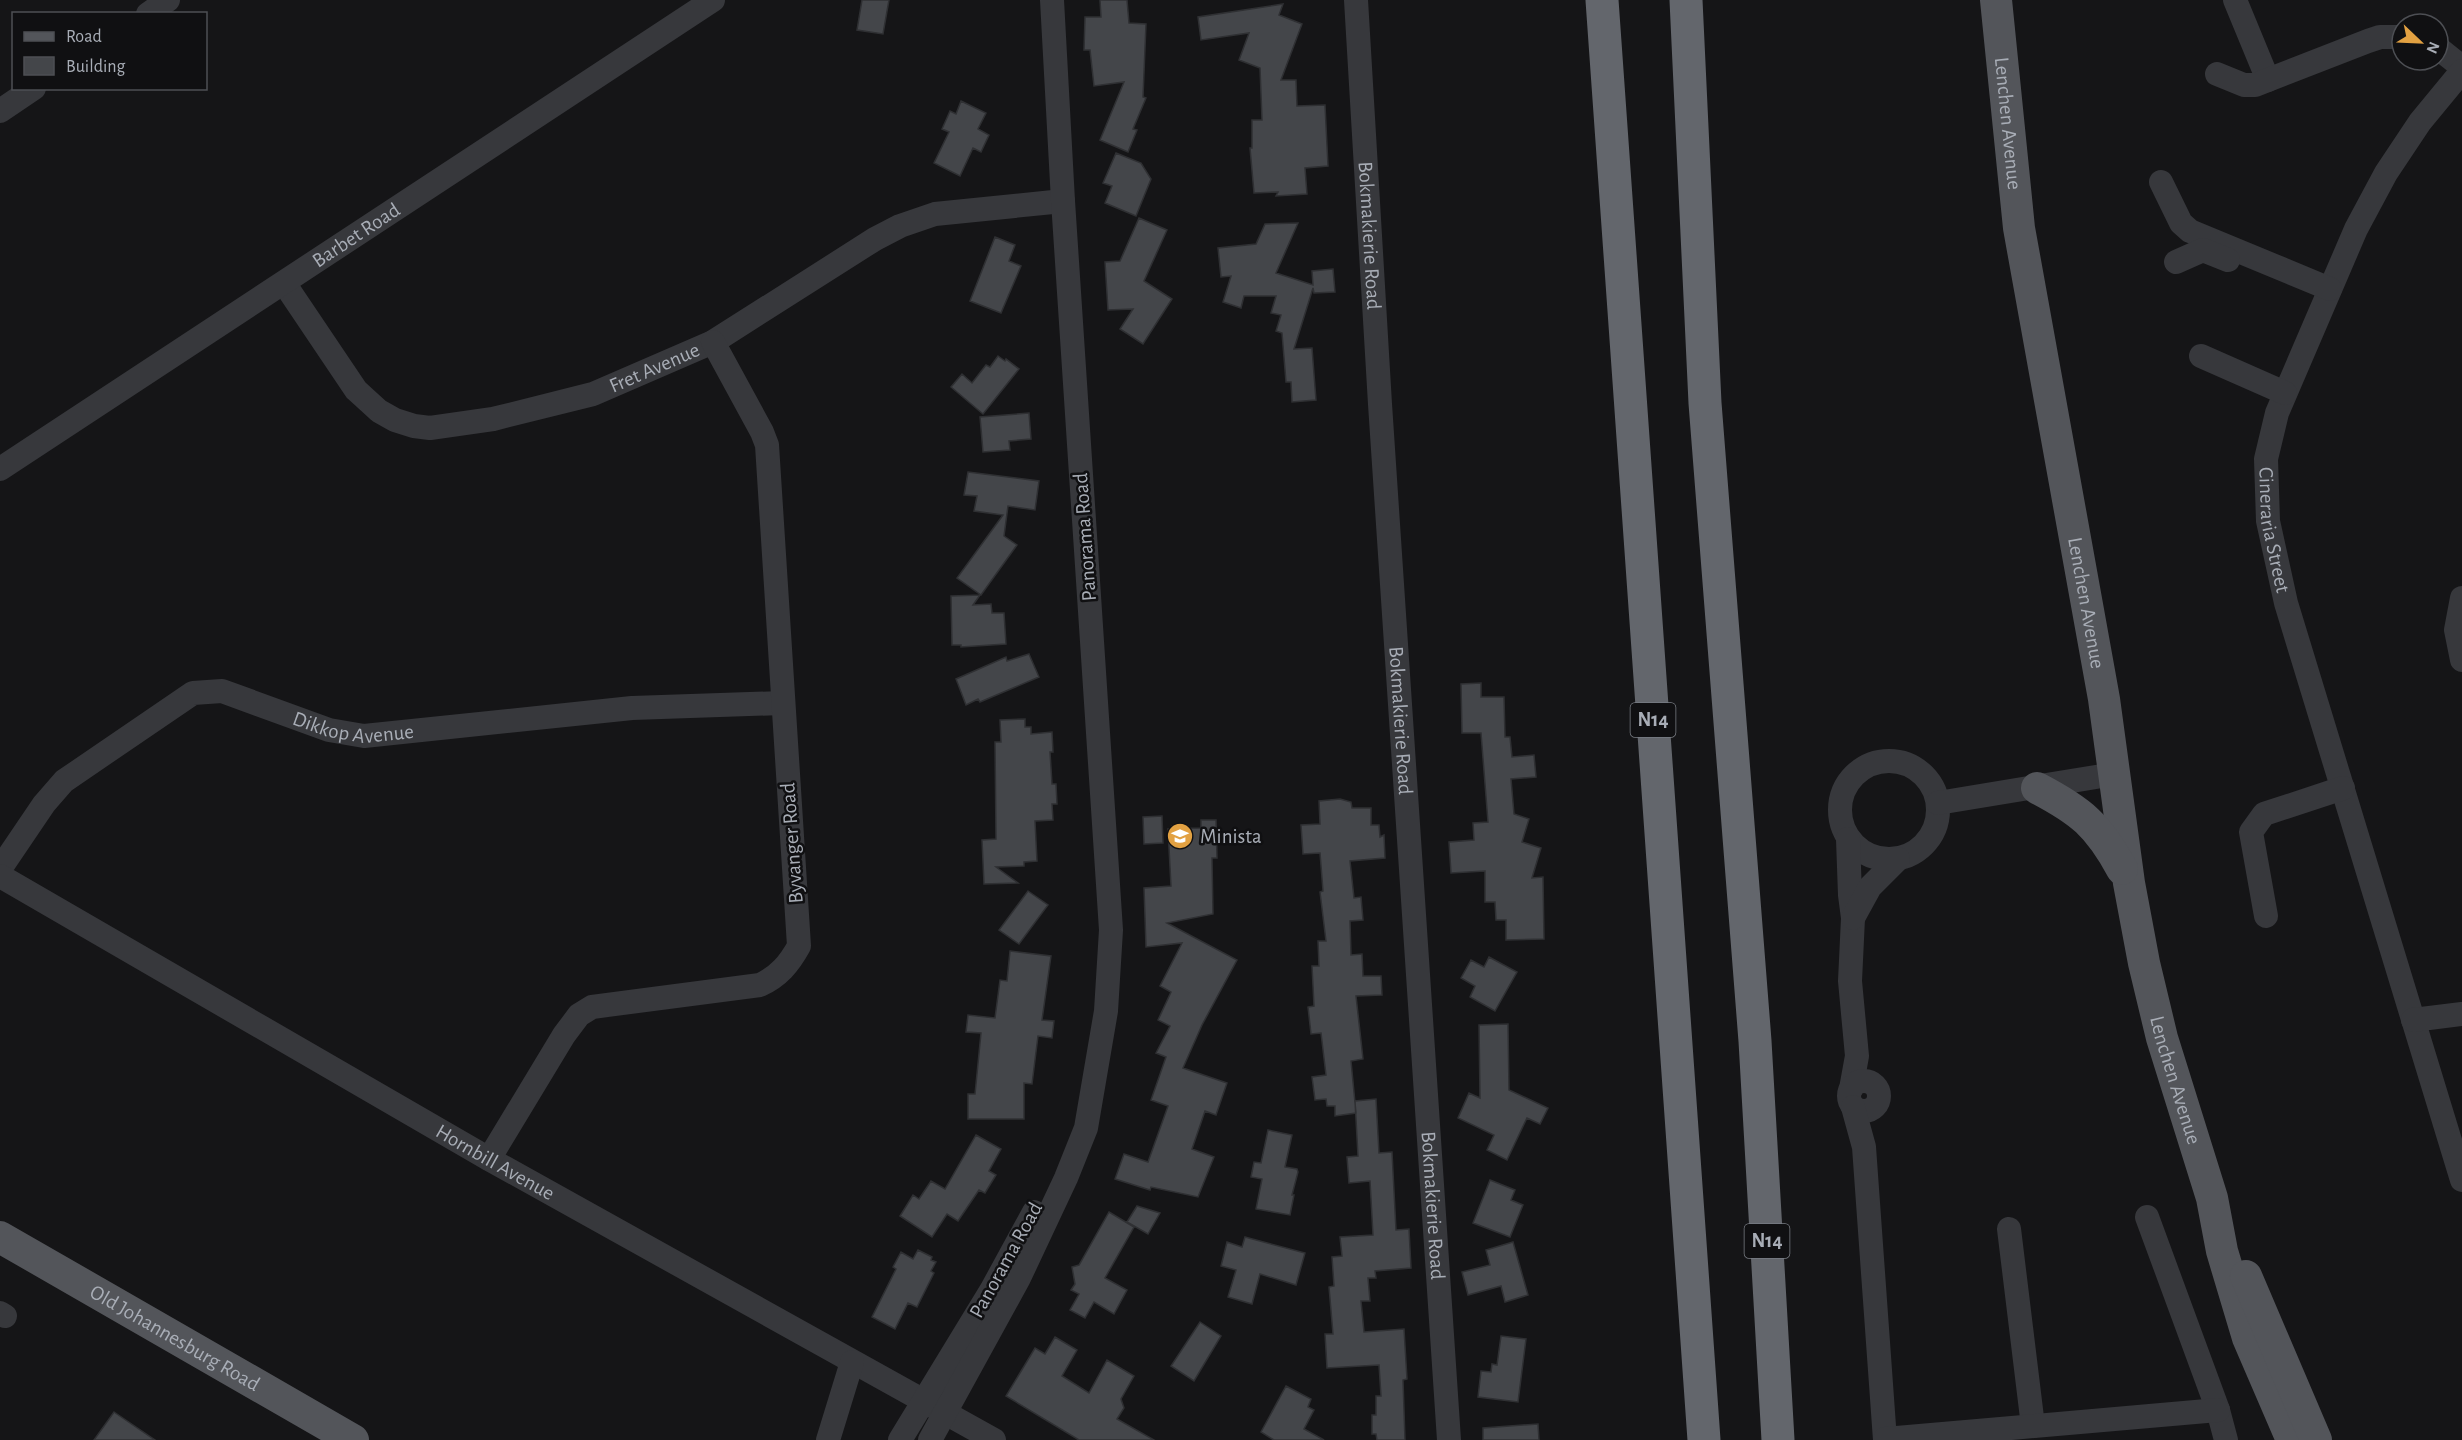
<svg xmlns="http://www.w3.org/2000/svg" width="2462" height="1440" font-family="'Alegreya Sans',sans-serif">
<rect width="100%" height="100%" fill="#151517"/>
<path fill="#44464a" stroke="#2f3033" stroke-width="1.5" d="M862,0H889L883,34L857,30Z
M1100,0H1127L1129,23L1146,24L1143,97L1146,98L1133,129L1137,130L1128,152L1100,140L1124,82L1094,86L1090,50H1084L1085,17H1101Z
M1283,4L1279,15L1302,24L1281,80H1296L1297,106L1325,105L1328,166L1305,168L1307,194L1276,196L1278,192L1254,193L1250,148H1252V120H1262L1260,68L1239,60L1249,33L1201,40L1198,17Z
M961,101L986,113L978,129L989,135L981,152L973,148L960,176L934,163L949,132L942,129L950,111L956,114Z
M1116,153L1141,163L1151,179L1136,216L1105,203L1112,186L1103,183Z
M1139,218L1167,230L1144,281L1172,299L1143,344L1120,329L1133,309L1108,310L1105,262L1120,261Z
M1298,223L1276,273L1313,285L1312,271L1333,269L1335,292L1314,293L1313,288L1294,349L1312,348L1316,400L1292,402L1291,382H1286L1282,333L1276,331L1281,315L1271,313L1276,296H1244L1241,308L1223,302L1231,276L1221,277L1218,248L1256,244L1265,224Z
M995,237L1015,245L1009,261L1021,266L1001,313L970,301Z
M998,356L1005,361L1006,359L1019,369L983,414L951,387L962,374L972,383L986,365L990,367Z
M1029,413L1031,439L1009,441L1010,450L983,452L980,417Z
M968,472L1039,481L1035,510L1008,506L1004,536L1017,545L981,595L957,578L1003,515L974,511L977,496L964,495Z
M980,595L973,605L991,604L992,613H1004L1006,644L961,647V645H952L951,596Z
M1029,654L1039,677L980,702L978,699L966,705L956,679L1006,657L1007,661Z
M1481,683V697H1504L1505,737H1510L1512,757L1534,755L1536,777L1511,779L1514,814L1529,819L1522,842L1541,848L1532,878L1543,877L1544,939L1506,940V920H1496L1495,902H1485V871L1451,873L1449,842L1474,840L1473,823L1488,822L1481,733H1462L1461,684Z
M1025,719V727H1031V734L1052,732L1053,752H1050L1052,784H1056L1057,804H1052L1053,820L1035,821L1037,861L1024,862V866L996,867L1018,883L984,884L982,840L996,839L995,742H1001L1000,720Z
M1340,799L1351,802L1352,808H1371V825H1379L1380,837L1384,835L1385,858L1350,861L1354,898L1361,897L1363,920L1350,921L1351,955L1362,954L1363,976H1381L1382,995L1356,996L1363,1059L1351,1061L1356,1113L1335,1116V1106H1327L1326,1099L1315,1100L1312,1077L1326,1075L1321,1033L1311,1034L1308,1007L1314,1006L1312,966H1319L1318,941H1326L1320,892L1323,891L1320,853L1303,854L1301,825L1320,824L1319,801Z
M1162,816L1163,843L1144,844L1143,817Z
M1201,820H1216L1217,858H1212L1213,914L1167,923L1237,960L1202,1025L1183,1068L1227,1083L1216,1115L1205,1111L1192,1149L1214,1157L1198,1197L1151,1187L1150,1190L1115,1179L1124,1154L1148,1162L1168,1106L1151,1100L1166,1057L1156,1053L1170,1026L1158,1020L1171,992L1160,986L1182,943L1146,947L1144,888L1171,886L1168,829L1201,828Z
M1028,891L1048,905L1019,944L999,930Z
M1010,951L1051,956L1042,1020L1054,1021L1052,1038L1038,1036L1032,1084L1024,1083V1119H968V1094H975L981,1033L966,1032L968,1015L995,1018L1000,980L1007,981Z
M1489,957L1517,972L1495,1011L1470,997L1475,986L1461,978L1471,960L1484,967Z
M1508,1024L1509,1090L1548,1108L1540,1124L1527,1118L1507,1160L1487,1150L1494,1135L1458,1118L1469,1093L1480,1098L1479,1025Z
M1376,1099L1379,1153L1392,1152L1396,1230L1409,1229L1411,1268L1375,1271L1376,1278H1368L1370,1301H1361L1364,1332L1404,1329L1407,1379L1403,1380L1405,1440H1377L1376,1434H1372V1415H1376V1396H1381L1379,1365L1327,1368L1325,1334H1333L1329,1287L1334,1286L1332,1257L1342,1256L1340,1237L1373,1235L1370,1181L1349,1183L1347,1157L1358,1156L1355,1101Z
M1268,1130L1292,1135L1285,1167L1297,1169L1298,1172L1292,1195H1294L1290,1215L1256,1209L1262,1179L1251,1177L1254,1162L1261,1163Z
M976,1135L1001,1149L989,1171L996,1175L985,1193L979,1190L958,1221L947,1214L932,1237L900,1216L913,1195L919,1199L931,1181L945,1189Z
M1490,1180L1515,1190L1511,1200L1523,1205L1510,1237L1473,1223Z
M1137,1206L1160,1213L1148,1234L1127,1222Z
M1109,1212L1134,1227L1105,1278L1127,1290L1114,1314L1094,1302L1085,1318L1070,1310L1079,1294L1071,1290L1075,1284L1072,1267L1079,1265Z
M1245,1237L1305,1253L1296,1285L1260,1274L1252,1304L1228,1297L1236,1270L1221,1266L1227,1242L1242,1247Z
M1513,1242L1528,1295L1505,1302L1501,1286L1468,1295L1462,1272L1490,1265L1486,1250Z
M918,1250L932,1257L931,1260L936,1262L931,1271L934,1273L917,1307L908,1303L895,1329L872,1317L896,1269L893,1267L901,1252L913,1259Z
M1200,1322L1221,1336L1194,1381L1171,1366Z
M1501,1336L1526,1339L1518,1402L1478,1397L1481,1371L1491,1372L1492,1364L1497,1365Z
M1055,1337L1077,1350L1062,1376L1089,1393L1107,1360L1134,1376L1121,1399L1124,1408L1117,1419L1154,1440H1079L1006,1396L1035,1348L1045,1354Z
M1286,1386L1311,1399L1308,1407L1314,1410L1304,1429L1324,1440H1274L1261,1432Z
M114,1412L155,1440H94Z
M1538,1424L1539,1440H1483V1428Z"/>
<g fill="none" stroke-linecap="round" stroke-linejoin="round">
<g stroke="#37383c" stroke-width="24">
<path id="s1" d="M1356,0L1380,404L1449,1440"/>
<path d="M2235,0L2268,80"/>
<path d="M148,14L168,0"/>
<path d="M2438,48L2462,67"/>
<path id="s2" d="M2462,71L2420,122L2386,173L2356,229L2277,413L2266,459L2268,521L2286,603L2462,1180"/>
<path d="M2217,74L2244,85H2255L2368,41L2380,37H2402"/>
<path d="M0,111L34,88"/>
<path d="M2161,182L2181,223L2190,231L2330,289"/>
<path d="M2176,262L2203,250L2228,260"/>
<path id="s3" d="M284,283L356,390L379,411L395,420L414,426L430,428L493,419L593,394L713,342L875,239L900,226L935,214L1063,201"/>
<path d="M2201,356L2285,393"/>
<path id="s4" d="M0,469L713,0"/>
<path d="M2462,598L2456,630L2462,660"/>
<circle cx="1889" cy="810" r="49"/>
<path d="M1938,803L2114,774"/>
<path d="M1848,839L1850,895L1853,918L1850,981L1857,1056L1851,1089"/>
<path id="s5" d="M0,869L44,804L64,781L193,693L222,691L329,730L364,736L632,708L782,703"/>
<path id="s6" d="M0,876L489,1159L994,1440"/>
<path d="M2266,916L2251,832L2264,814L2343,788"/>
<path d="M1853,918L1870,887L1898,859"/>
<path d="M2413,1020L2462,1014"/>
<circle cx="1864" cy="1096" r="15"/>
<path d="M1853,1107L1864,1147L1885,1440"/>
<path d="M489,1159L564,1035L579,1015L592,1007L760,985C779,976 789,964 799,946L767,445L762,432L713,342"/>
<path d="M2147,1217L2218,1410L2226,1440"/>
<path d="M2009,1229L2033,1426"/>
<path d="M0,1313L5,1316"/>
<path d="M1885,1439L2218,1410"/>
<path d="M828,1440L852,1362"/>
<path d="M900,1440L992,1289L1034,1212"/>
<path d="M930,1440L1019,1278L1066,1178L1086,1128L1106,1011L1111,930L1063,201L1052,0"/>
</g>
<g stroke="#53555a" stroke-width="32">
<path id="s7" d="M1996,0L2019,228L2104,699L2129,883L2144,963L2162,1038L2212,1198L2222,1251L2248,1338L2292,1440"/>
<path d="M2037,788C2081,811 2098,825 2122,869"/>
<path id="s8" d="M0,1237L353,1440"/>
<path d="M2246,1276L2316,1440"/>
</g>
<path stroke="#63666c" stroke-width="33" d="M1602,0L1704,1440
M1686,0L1705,403L1755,1041L1778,1440"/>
</g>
<defs>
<g id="school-disc" transform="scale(1.35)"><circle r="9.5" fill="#e2a142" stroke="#101012"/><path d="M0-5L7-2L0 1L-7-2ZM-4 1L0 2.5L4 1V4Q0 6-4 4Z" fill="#fff"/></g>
</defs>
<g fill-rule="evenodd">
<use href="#school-disc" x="1180" y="836"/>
</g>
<g text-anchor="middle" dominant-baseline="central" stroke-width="5" stroke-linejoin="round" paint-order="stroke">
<g fill="#101012" stroke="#7a7e85" stroke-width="1.5">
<rect x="1630.5" y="703" width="45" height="34" rx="4.5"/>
<rect x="1744.5" y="1224" width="45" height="34" rx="4.5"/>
</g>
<g font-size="20" font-weight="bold" fill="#a8adb6">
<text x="1653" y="720">N14</text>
<text x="1767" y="1241">N14</text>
</g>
<g font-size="21" fill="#a8adb6" stroke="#101012">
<text stroke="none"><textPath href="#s7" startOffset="124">Lenchen Avenue</textPath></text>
<text stroke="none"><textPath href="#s4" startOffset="426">Barbet Road</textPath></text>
<text stroke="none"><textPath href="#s1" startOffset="236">Bokmakierie Road</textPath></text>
<text stroke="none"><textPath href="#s3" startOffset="448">Fret Avenue</textPath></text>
<text stroke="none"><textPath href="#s2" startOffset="510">Cineraria Street</textPath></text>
<text transform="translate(1085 537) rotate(-94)">Panorama Road</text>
<text stroke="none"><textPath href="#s7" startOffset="610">Lenchen Avenue</textPath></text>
<text stroke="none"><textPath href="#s1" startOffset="722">Bokmakierie Road</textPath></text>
<text stroke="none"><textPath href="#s5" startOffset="432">Dikkop Avenue</textPath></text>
<text transform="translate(792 843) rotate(-94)">Byvanger Road</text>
<text stroke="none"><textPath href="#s7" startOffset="1096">Lenchen Avenue</textPath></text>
<text stroke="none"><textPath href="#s6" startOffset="572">Hornbill Avenue</textPath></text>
<text stroke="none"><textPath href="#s1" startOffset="1208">Bokmakierie Road</textPath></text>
<text transform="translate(1006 1260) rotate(-61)">Panorama Road</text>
<text stroke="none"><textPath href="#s8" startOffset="202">Old Johannesburg Road</textPath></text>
</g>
<g font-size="21" fill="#a8adb6" stroke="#101012" text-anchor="start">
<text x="1200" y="836">Minista</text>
</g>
</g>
<rect x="12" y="12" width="195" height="78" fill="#101012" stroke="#4d4f54" stroke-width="1.5"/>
<rect x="24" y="32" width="30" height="9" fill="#53555a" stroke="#4d4f54" stroke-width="1.5"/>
<text x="66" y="42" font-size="18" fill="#a8adb6">Road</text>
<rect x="24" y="57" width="30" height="18" fill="#44464a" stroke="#4d4f54" stroke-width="1.5"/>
<text x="66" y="72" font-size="18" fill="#a8adb6">Building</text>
<g transform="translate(2420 42) rotate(113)"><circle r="28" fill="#101012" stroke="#4d4f54" stroke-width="1.5"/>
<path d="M0-4.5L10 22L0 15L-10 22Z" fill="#e2a142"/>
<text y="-9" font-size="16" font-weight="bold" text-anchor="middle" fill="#a8adb6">N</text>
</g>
</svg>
